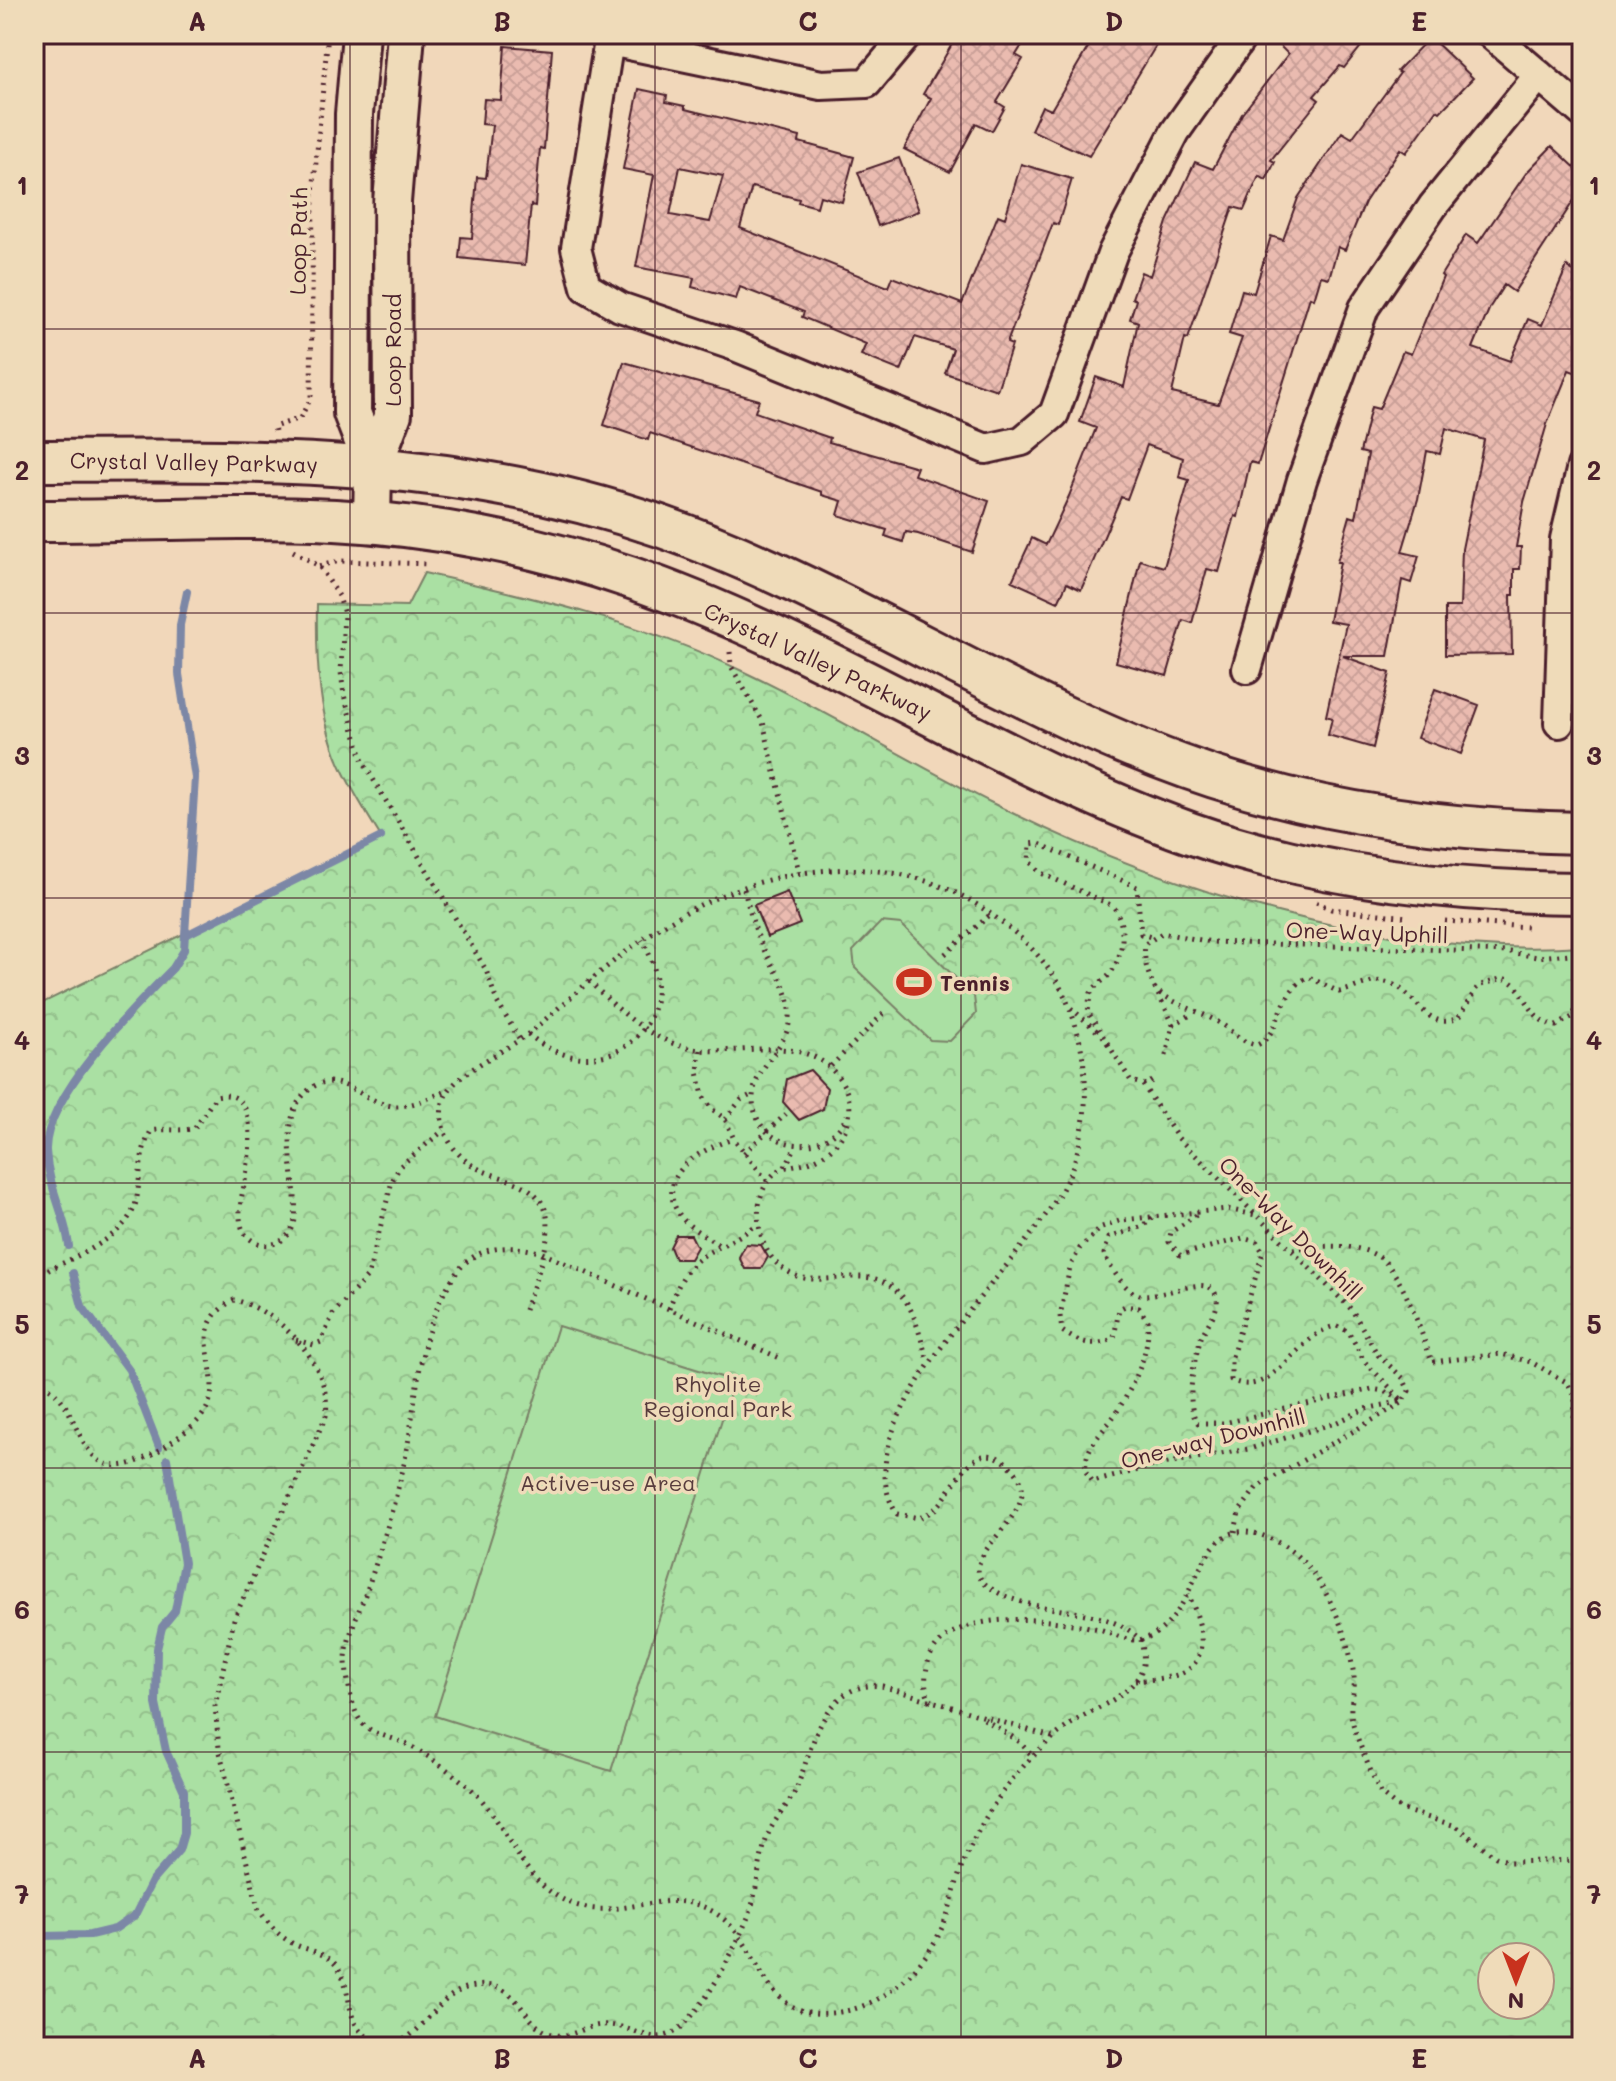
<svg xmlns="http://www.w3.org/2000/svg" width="1616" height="2081" font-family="Mali,sans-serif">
<defs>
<pattern id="park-crowns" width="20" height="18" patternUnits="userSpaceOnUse" patternTransform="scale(2)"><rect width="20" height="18" fill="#aae0a3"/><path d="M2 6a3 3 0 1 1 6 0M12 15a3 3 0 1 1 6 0" fill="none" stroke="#94c08c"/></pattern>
<pattern id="building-cross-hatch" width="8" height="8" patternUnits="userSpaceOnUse" patternTransform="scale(2)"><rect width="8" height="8" fill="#eabbb0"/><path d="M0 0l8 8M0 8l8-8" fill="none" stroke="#caa098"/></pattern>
</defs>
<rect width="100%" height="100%" fill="#f1d7ba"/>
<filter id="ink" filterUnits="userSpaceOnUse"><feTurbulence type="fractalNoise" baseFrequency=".0125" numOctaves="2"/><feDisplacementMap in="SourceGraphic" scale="16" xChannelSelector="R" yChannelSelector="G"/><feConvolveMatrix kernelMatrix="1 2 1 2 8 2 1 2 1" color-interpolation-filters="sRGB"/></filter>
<g filter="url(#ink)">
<path fill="url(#park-crowns)" stroke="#7a8067" stroke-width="2" fill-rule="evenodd" d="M424,573C533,597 641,622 742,671C828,711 909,762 994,804C1167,891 1386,959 1582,946V2047H34V1007L381,837C368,816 355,795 344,773C318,721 316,660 317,604L407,606ZM1492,1957H1540V2005H1492Z"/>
<path fill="#aae0a3" stroke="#7a8067" stroke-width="2" d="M881,922L901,924L974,996L976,1014L950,1041L930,1040L855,968L853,951Z
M558,1326L734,1381L611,1771L435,1716Z"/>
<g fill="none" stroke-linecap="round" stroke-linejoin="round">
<path stroke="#7c87a6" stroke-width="8" d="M186,935L381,837
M69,1246C65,1213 48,1187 46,1151C44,1097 135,1006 173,968L184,950L195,778L179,674L180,625L187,592
M73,1273L82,1306L129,1370L159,1447
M34,1940L41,1936L90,1935L115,1929L135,1915L152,1881L179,1850L184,1833V1791L166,1751L156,1704L157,1649L162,1627L175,1611L184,1563L167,1459"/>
</g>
<path fill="url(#building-cross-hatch)" stroke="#4a1f2b" stroke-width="2" fill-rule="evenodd" d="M958,34H1029L1016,55L1023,59L997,102L1005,107L992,131L976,123L950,172L904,149L931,98L923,94Z
M1096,34H1163L1089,156L1031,130L1042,106L1051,110Z
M1289,34H1371L1344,68L1340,66L1314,96L1319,100L1271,160L1275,162L1266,180L1259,176L1244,210L1233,207L1188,339L1185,338L1172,393L1218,404L1242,338L1229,334L1242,290L1254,293L1271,236L1283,240L1298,198L1342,132L1352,138L1400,73L1397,71L1430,37L1473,78L1440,112L1437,110L1406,153L1400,149L1365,202L1345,250L1338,247L1329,278L1321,276L1314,299L1310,297L1258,464L1250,462L1238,517L1235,516L1219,572L1207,569L1192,623L1183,620L1167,676L1116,662L1140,560L1164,567L1189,480L1179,477L1183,458L1147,445L1127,499L1121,497L1081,590L1067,583L1058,602L1012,581L1032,538L1046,545L1069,496L1096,428L1080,422L1096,377L1124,387L1138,322L1130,319L1136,300L1132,298L1141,272L1150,276L1167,222L1195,162L1213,169L1242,114L1288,54L1279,45Z
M505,46L552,50L544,149L540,148L535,206L531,205L525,265L459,258L461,237L472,238L477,177L486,178L492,125L482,124L484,99L501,100Z
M639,89L667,95L666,102L685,106V109L800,137L799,142L854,157L842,202L820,196L817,207L798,202L799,199L752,187L740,228L888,287L892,277L962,304L998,215L1005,218L1021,164L1072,179L1058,225L1053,223L1007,343L1012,345L997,390L945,373L953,349L915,337L901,371L861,355L866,344L802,317L804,312L740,287L736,299L692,287L694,278L636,267L654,175L623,169ZM680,167L723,176L710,222L670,215Z
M1552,146L1582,174V188L1514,292L1504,285L1490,307L1473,348L1510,361L1528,319L1542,325L1567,266L1582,279V361L1577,373L1569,370L1547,424L1524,502L1516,547H1521L1520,569H1514V595H1511L1512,654L1445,655V607H1460L1462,549L1484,440L1446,428L1440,454L1427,451L1418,499L1402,552L1419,556L1411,583L1402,580L1388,656H1343L1390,673L1373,748L1328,735L1332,718L1326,716L1346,624L1329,621L1340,562H1337L1350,516L1356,518L1368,454L1360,452L1371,407L1379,409L1403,351L1411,354L1443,277L1441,275L1466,235L1478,243L1527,172Z
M899,158L919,211L878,226L858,172Z
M624,362L759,400L755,412L830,438L829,442L917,467L914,475L989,501L972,552L918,534L906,532L903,542L885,536L887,530L838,515L842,501L822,495V492L650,433L648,440L604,425Z
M1435,689L1479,705L1461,754L1417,738Z
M787,892L800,924L767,937L754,905Z
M810,1070L827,1088L823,1109L799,1120L783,1102L787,1079Z
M676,1235H691L697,1247L690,1259H675L670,1247Z
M746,1244L761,1245L768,1257L761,1269H745L739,1257Z"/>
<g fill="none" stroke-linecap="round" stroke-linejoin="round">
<g stroke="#4a1f2b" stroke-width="34">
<path id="minor" d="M610,34L576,248L586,287L620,307L735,346L986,449L1022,441L1054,414L1113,252L1175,132L1244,34
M1491,34L1582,112
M610,41L821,85L867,83L908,34
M1247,669L1302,480L1364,308L1433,206L1539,75
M1559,723L1565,539L1582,466"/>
</g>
<g stroke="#4a1f2b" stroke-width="42">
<path id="tertiary" d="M361,34L354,114L352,413L373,467
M372,523L373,467L393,414L392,202L406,34"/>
</g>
<g stroke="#4a1f2b" stroke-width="46">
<path id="secondary" d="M34,461C250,460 453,454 660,526C852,593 1021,714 1214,777C1334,816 1457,831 1582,833
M34,521C134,521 235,515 335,520C433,525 536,545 629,577C824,644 996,764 1190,833C1316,877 1450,892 1582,893"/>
</g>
<path stroke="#4a1f2b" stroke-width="5" stroke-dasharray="2 6" stroke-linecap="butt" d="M275,431L274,427L300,418L311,398L313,194L328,34
M293,551L319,566L339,596L344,614L341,672L344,695L363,762L486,970L497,1002L520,1040
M319,566L340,561L429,564
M730,652L731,666L763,722L799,872
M744,889C749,909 754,929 763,948C773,968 788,986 790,1009C793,1047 755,1062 753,1097C752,1151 828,1162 847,1115
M1316,902L1331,909L1408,917
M1445,921L1527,927
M945,954L991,914
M589,981C619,1011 655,1045 700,1050C749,1055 809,1032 841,1081C861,1111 845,1147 813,1160C801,1166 785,1164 774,1174C752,1195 755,1236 772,1258C812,1308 869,1246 907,1303C917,1319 921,1342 928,1360
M1160,993C1179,1006 1199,1011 1218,1022C1232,1030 1241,1043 1257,1045C1282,1034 1278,990 1309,977L1339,992C1356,989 1372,977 1389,983C1416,991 1426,1033 1458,1018L1478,986L1503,978C1529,987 1526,1021 1556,1026L1574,1016L1582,977
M1071,1008L1099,1033
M1173,1025C1163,998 1141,975 1145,944L1162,933L1212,942L1510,952L1537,957L1582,953
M528,1034C602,1097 692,1023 642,940
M1108,1044L1088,1012C1089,1006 1089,998 1091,993C1095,985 1104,981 1110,974C1124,955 1127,925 1113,906L1039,872L1029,861L1030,844L1037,843L1137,887L1141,934L1151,937
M1108,1044L1131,1081L1146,1085L1155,1079
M700,1050L698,1072L703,1096L712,1109L725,1119L734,1139L768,1182
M1166,1056L1173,1025L1194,1013
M831,1066L886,1011
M1143,1085L1177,1137L1352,1310L1378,1355L1403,1378L1409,1391L1403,1401L1364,1361L1349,1332L1337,1326C1299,1330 1274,1402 1231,1380V1360L1263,1252L1257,1242L1243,1238L1180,1255L1169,1242L1171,1232L1198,1214
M725,1119L741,1100L753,1094
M744,1153L786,1114
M785,1167L796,1146
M1153,1218L1143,1226L1109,1238L1104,1254C1111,1268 1124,1291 1140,1295C1161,1301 1212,1268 1217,1299C1219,1312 1205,1326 1201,1338C1194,1359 1184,1406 1198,1423H1224L1372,1389L1384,1391L1403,1401L1365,1409L1335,1423L1249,1449L1157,1465L1093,1482L1086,1472C1083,1447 1103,1433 1116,1413C1133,1387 1150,1353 1148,1321L1139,1308L1125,1306L1119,1309L1114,1338C1095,1348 1079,1343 1062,1331L1060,1316L1070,1267L1080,1248L1102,1227L1122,1220L1227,1209L1260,1216
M718,1244C706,1236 691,1229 682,1218C650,1178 700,1148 734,1139
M1293,1249C1319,1246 1356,1242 1379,1257C1403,1273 1422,1335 1432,1362L1501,1354L1531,1362L1568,1383L1575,1400L1574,1419L1582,1429
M34,1278C67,1258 131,1240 137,1197C141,1173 139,1153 151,1131C167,1128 179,1132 195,1128L216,1096C261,1086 250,1154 245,1181C241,1200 232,1231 255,1242C273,1250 292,1239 295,1219C299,1185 278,1128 301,1098C333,1058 363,1106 396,1106C414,1106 431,1097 448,1090
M669,1309C690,1246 712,1257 758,1224
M525,1310C533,1283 556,1237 545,1209C532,1178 497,1181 472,1165C450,1151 434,1122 445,1097C457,1070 510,1050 533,1030C576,993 617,955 664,925C754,868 882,845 976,904C1016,930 1053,962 1070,1009C1090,1061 1091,1121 1070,1173C1036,1259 834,1417 897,1514L919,1518C926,1515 934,1511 939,1505C955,1488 974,1431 1011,1467C1057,1511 944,1556 989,1587C1035,1619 1101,1601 1141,1640C1144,1655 1146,1667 1136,1680C1121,1700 1094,1708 1074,1722C1026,1754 987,1806 965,1859C956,1879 953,1902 944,1923C927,1965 887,2005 840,2012C755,2025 767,1942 712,1911C666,1885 619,1922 573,1904C517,1883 510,1823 469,1787C450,1771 428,1755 406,1744C389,1735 367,1736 357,1715C350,1699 346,1675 346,1658C348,1630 363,1604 371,1578C383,1543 393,1508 402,1473C414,1424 415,1371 431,1324C438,1304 448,1281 463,1265C484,1244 516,1245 542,1253L782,1359
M296,1340L314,1345L321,1342L333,1314L368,1276L392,1181L400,1166L444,1130
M34,1384C95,1386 60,1534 191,1427C244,1384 172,1333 234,1300C280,1310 333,1367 326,1416L234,1619L215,1706L219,1748L258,1908C270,1927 282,1941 304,1948C313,1951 324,1954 332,1961C362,1987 331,2052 405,2039C428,2025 442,1993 470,1987C519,1976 520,2022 549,2033C570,2041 582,2026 602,2025C635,2022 658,2058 691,2017C713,1991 732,1954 746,1922C758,1896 757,1867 766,1840C772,1820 789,1806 797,1787C813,1746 824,1680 882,1686L1055,1738
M1235,1532L1239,1512L1257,1487L1402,1403
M1135,1681C1150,1679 1173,1679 1186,1671C1212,1655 1199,1616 1188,1594
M932,1701C924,1694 925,1678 927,1667C938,1605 1049,1618 1094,1628C1112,1631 1128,1645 1146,1638C1208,1616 1190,1490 1284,1546C1323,1570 1349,1634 1354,1677C1356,1691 1348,1705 1352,1720C1358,1744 1371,1770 1380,1793L1400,1809L1456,1826L1496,1857L1510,1862L1582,1860
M984,1719L1020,1742L1033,1757"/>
<use href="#minor" stroke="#efdbb9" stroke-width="28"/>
<use href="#tertiary" stroke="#efdbb9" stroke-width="36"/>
<use href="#secondary" stroke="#efdbb9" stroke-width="40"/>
</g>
</g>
<path fill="none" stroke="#4a1f2b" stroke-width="2" stroke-opacity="0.55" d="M350,34V2047M655,34V2047M961,34V2047M1266,34V2047M34,329H1582M34,613H1582M34,898H1582M34,1183H1582M34,1468H1582M34,1752H1582"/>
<defs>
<g id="stadium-bare" transform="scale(2.76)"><path d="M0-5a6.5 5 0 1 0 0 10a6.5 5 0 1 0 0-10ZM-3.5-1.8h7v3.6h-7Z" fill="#c8321e" stroke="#efdbb9" stroke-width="2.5" paint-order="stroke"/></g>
</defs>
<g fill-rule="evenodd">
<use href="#stadium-bare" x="914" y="982"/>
</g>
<g text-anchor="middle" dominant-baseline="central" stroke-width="7" stroke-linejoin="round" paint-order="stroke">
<g font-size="22" fill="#4a1f2b" stroke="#efdbb9">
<text transform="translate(298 241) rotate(-89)">Loop Path</text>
<text transform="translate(392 350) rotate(-90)">Loop Road</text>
<text transform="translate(194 462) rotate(1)">Crystal Valley Parkway</text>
<text transform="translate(818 661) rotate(25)">Crystal Valley Parkway</text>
<text transform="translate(1367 932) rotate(2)">One-Way Uphill</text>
<text transform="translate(1291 1228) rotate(45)">One-Way Downhill</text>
<text transform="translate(1213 1438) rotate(-14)">One-way Downhill</text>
</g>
<g font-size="22" font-weight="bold" fill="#4a1f2b" stroke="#efdbb9" text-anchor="start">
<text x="940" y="982">Tennis</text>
</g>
<g font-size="22" fill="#583c3d" stroke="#efdbb9">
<text x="718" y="1383">Rhyolite<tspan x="718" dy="25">Regional Park</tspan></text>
<text x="608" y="1482">Active-use Area</text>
</g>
</g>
<rect width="1616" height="2081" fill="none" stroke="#efdbb9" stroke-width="88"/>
<g transform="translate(1516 1981) rotate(180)"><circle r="38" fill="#efdbb9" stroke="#ad9080" stroke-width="2"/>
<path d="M0-6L14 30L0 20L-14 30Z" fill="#c8321e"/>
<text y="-12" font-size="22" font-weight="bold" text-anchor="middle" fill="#4a1f2b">N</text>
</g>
<rect x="44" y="44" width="1528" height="1993" fill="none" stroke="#4a1f2b" stroke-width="3"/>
<g font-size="26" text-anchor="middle" font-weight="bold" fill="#4a1f2b">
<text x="197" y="31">A</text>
<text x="502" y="31">B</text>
<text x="808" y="31">C</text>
<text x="1114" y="31">D</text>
<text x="1419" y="31">E</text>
<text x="22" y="195">1</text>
<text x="1594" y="195">1</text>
<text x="22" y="480">2</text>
<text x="1594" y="480">2</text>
<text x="22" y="765">3</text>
<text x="1594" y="765">3</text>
<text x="22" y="1050">4</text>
<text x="1594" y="1050">4</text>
<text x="22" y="1334">5</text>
<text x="1594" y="1334">5</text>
<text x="22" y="1619">6</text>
<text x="1594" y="1619">6</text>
<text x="22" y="1904">7</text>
<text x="1594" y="1904">7</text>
<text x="197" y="2068">A</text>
<text x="502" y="2068">B</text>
<text x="808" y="2068">C</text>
<text x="1114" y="2068">D</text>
<text x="1419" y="2068">E</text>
</g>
</svg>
